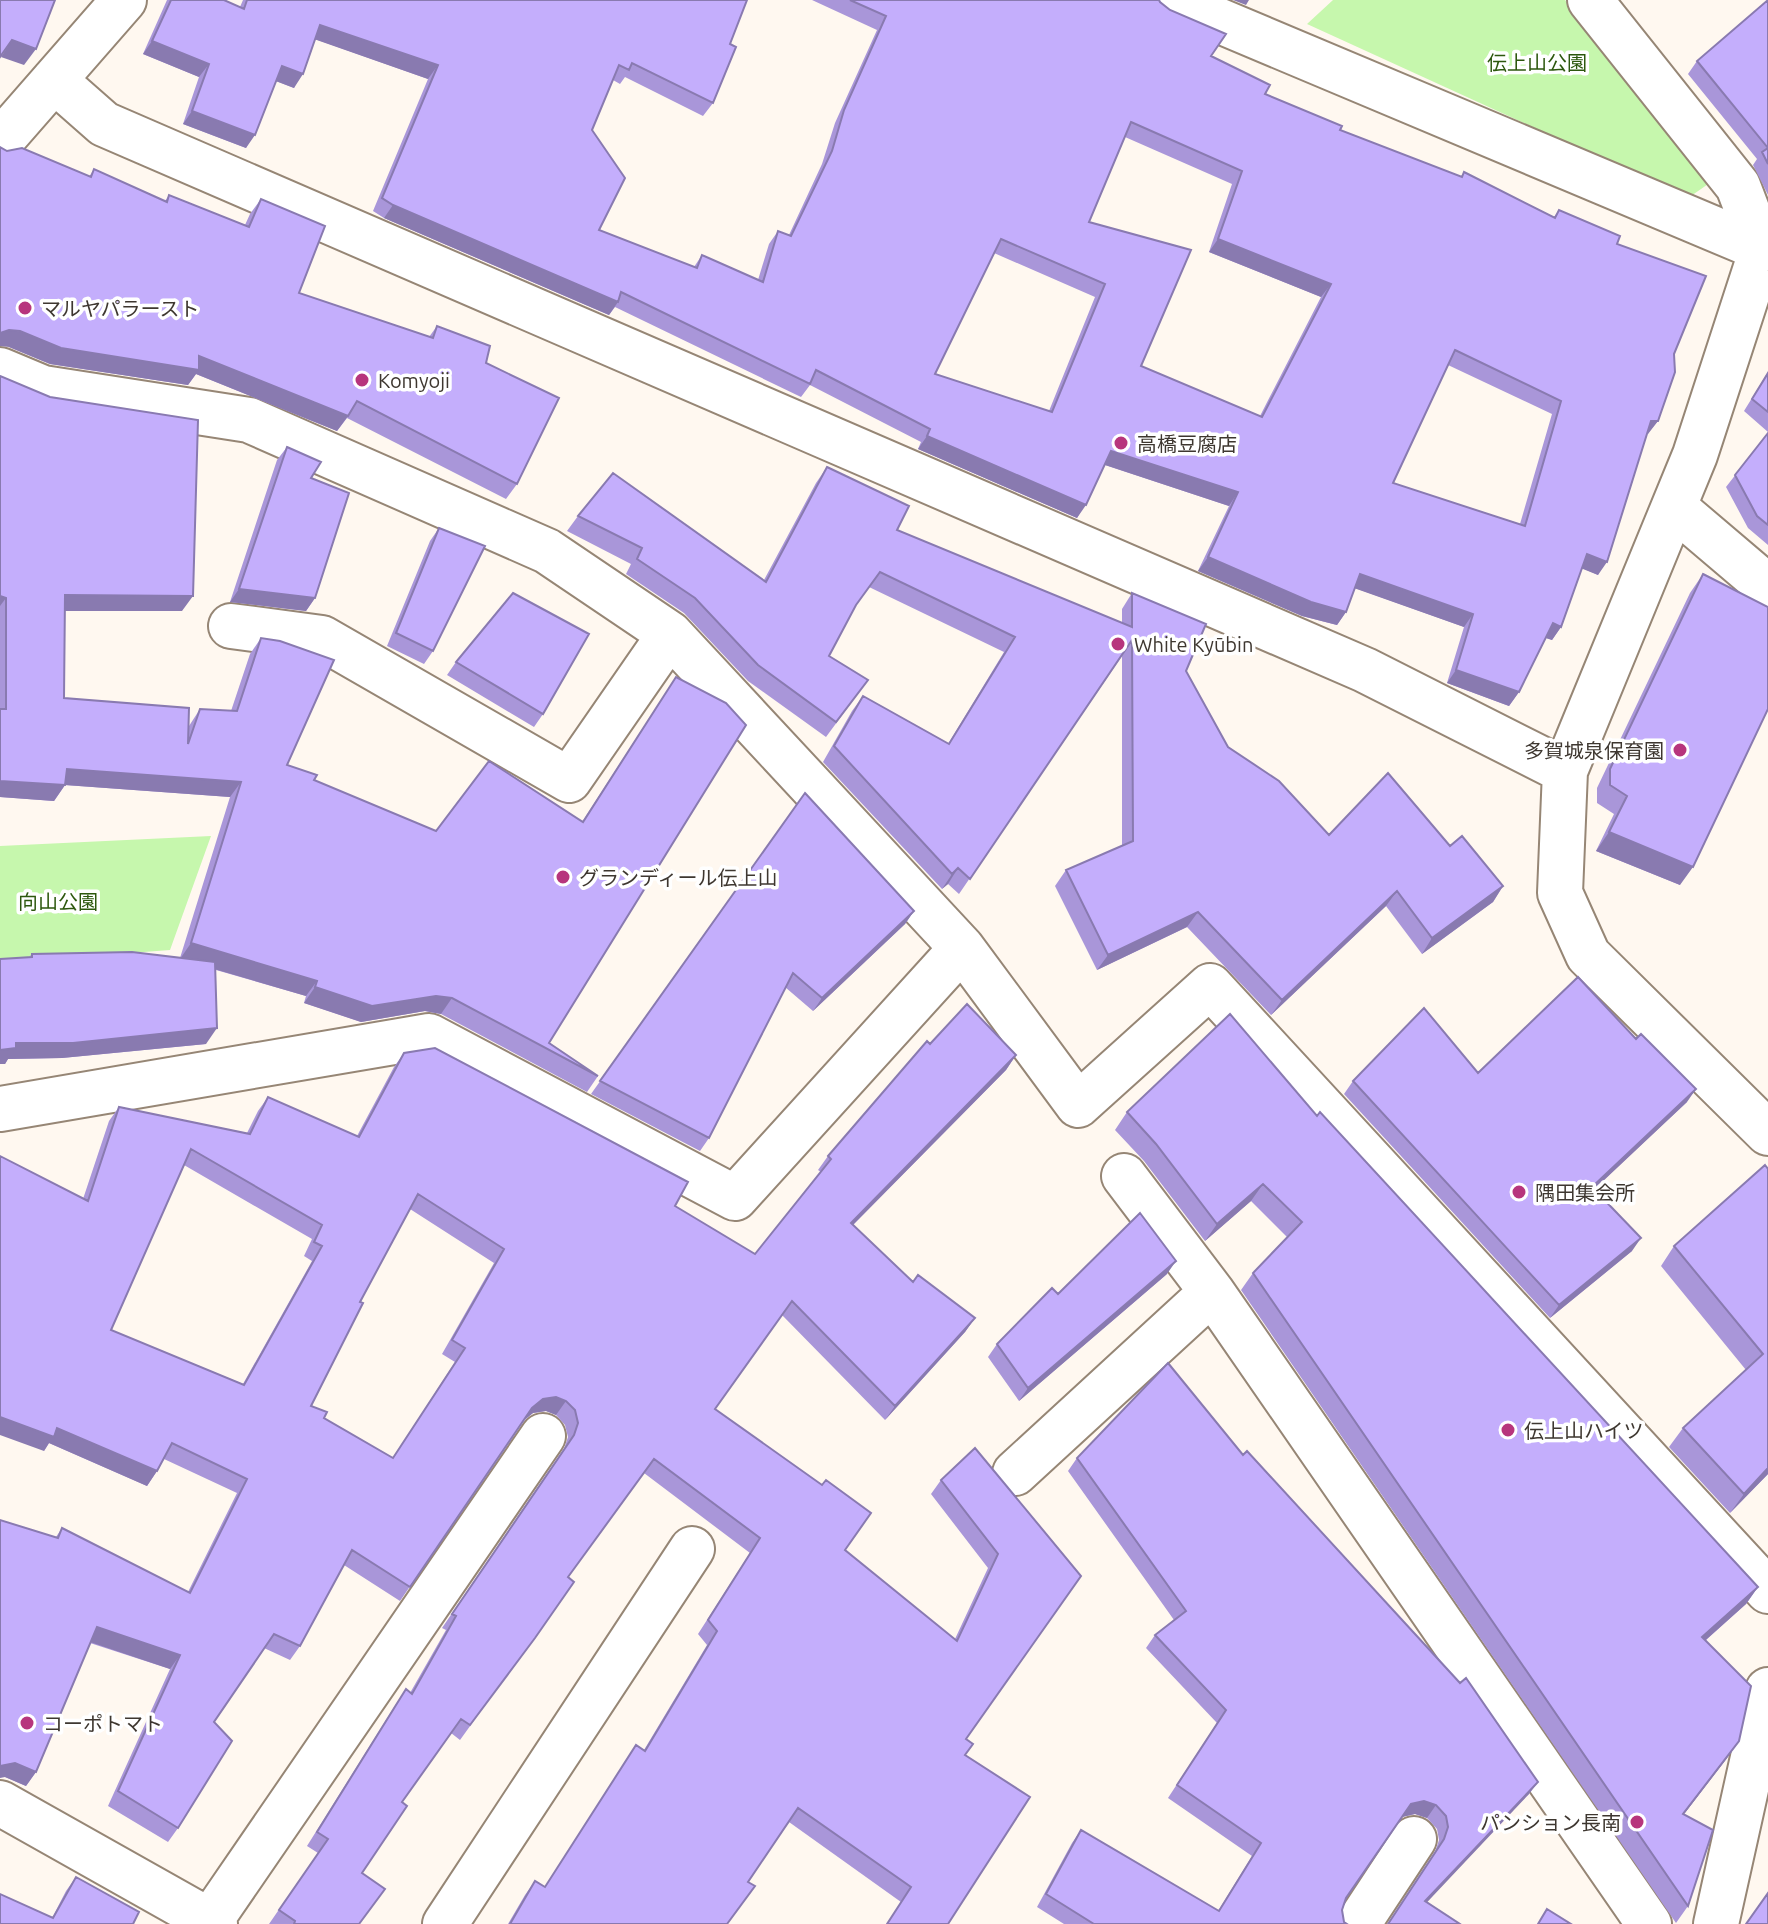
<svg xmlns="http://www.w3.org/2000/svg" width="1768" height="1924" font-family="Ubuntu,'Noto Sans JP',sans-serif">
<rect width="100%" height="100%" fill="#fff8f0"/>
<path fill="#c6f7ad" d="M1333,0H1565L1714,180L1688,198L1307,24Z
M211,836L170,950L0,963V846Z"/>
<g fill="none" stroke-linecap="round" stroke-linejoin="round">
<g stroke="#968675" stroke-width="48">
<path id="minor" d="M1170,0L1762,249L1695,455L1565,771L1560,893L1588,955L1768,1133
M1590,0L1738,186L1762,249L1768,248
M54,80L104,124L1365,670L1565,771
M0,142L124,0
M0,370L43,388L249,420L547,551L670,634L962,948
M1675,508L1768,587
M231,626L322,638L569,780L670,634
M0,1109L429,1036L735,1198L962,948L1078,1105L1210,986L1768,1591
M1124,1176L1212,1292L1649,1924
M1015,1473L1212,1292
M0,1803L215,1924
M210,1921L543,1436
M445,1924L692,1549
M1358,1924L1414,1839
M1716,1924L1768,1690"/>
</g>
<use href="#minor" stroke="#fff" stroke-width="44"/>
</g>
<path fill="#a996d9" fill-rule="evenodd" d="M167,0H224L240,7L243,0H747L730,44L713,103L703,116L625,77L620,84L613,80L592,130L599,230L694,267L702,255L758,280L769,244L778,231L789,235L822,164L835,123L877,30L812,0H1159L1211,56L1265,94L1340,130L1461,177L1464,172L1554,217L1559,210L1617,244L1674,354L1658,421L1647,434L1598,575L1582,568L1561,627L1552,640L1546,638L1519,692L1509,706L1447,683L1464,627L1355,588L1346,612L1337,625L1302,616L1198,571L1229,506L1105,465L1077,518L918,449L921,442L810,385L801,397L615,307L609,315L384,218L373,211L428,79L315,39L294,88L276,81L246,148L183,124L199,77L143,54ZM1125,137L1232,184L1209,252L1321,297L1260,416L1141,366L1089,222ZM994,253L1095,297L1049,411L935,374ZM1448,365L1552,414L1520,524L1393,483Z
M1768,0V195L1753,165L1757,159L1688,74L1697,61Z
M7,151L89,177L94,169L165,201L169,195L245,225L250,214L261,199L299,293L429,337L437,326L486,363L517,484L506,499L347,418L337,431L196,374L188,385L50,364L9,347Z
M1768,372V432L1744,411Z
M0,376L182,611H65L64,698L189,726L200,709L231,711L250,654L261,638L287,765L314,780L436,831L582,822L676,677L549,1043L598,1076L587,1092L441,1014L425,1011L361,1022L304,1003L306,996L216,970L206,1044L62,1058L8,1059L5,1064H0V959L29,957L32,954L180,958L230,797L65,785L54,801L0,797Z
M1768,433V545L1748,528L1726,487Z
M287,447L311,478L315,598L306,611L230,602L277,460Z
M827,467L897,530L1122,623V609L1132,593L1186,671L1228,747L1329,835L1450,846L1503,886L1493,902L1422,954L1386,906L1271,1015L1187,927L1097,970L1055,886L1066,870L1122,846V656L959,894L948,884L942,889L823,762L852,711L863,696L948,744L1004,652L869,587L855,607L829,656L857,695L826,737L748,681L684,613L626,574L631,564L567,531L578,516L764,580L816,483Z
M439,528L433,651L424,664L387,646L430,541Z
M1703,574L1680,885L1596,851L1614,814L1597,803V788L1690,593Z
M456,662L543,714L534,727L447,675Z
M805,793L914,911L905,924L813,1011L785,987L709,1138L700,1151L591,1094Z
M930,1044L1016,1055L1006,1070L853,1225L913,1282L975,1318L965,1332L885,1420L782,1315L715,1409L845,1550L955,1639L988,1568L931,1494L941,1480L1081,1576L966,1739L965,1755L1030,1797L901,1902L789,1822L748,1882L727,1924H508L525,1895L535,1881L545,1887L636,1745L644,1750L707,1645L698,1634L750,1553L644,1473L568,1577L574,1582L460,1740L451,1733L402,1802L362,1873L360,1924H269L318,1853L307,1846L396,1704L406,1689L410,1693L446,1630L442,1628L564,1449L568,1437L565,1425L556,1415L546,1411L533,1413L523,1421L400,1601L344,1565L300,1646L290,1660L264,1648L214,1722L178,1828L168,1842L108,1806L170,1669L90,1643L36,1772L26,1786L5,1777L56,1537L62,1528L188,1592L237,1493L164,1459L157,1471L147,1486L49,1443L44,1451L83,1199L109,1121L119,1107L247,1133L258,1111L268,1097L357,1136L394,1067L404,1053L675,1206L755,1254L821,1172L818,1170L828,1156ZM184,1165L312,1239L304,1256L312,1261L243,1384L111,1330ZM410,1209L494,1263L442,1354L455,1362L393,1458L324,1418L311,1406L360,1302Z
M1478,1073L1687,1102L1594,1189L1632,1251L1550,1318L1344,1094L1353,1081Z
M1127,1112L1317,1116L1758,1587L1746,1604L1706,1640L1727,1758L1684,1814L1688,1906L1676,1923L1241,1290L1253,1273L1287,1237L1251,1201L1205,1241L1144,1161L1115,1130Z
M1768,1169V1474L1730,1513L1669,1447L1683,1428L1746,1370L1661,1266L1674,1246Z
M1167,1274L1019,1401L988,1357L997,1344L1058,1294Z
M1243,1455L1529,1794L1388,1924L1435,1852L1439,1840L1437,1829L1427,1818L1415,1814L1402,1817L1346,1898L1342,1910L1344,1922L1347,1924H1064L1037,1907L1072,1843L1081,1830L1218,1911L1252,1856L1168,1798L1217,1723L1146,1648L1155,1635L1174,1620L1068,1471L1077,1458Z
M76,1877L133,1924L52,1918L66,1891Z"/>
<path fill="#897ab0" d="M1233,0H1249L1246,5Z
M320,25L438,65L428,79L311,38Z
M12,40L36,49L24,65L1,57Z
M152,41L209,64L199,77L143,54Z
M282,66L303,74L294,88L273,80Z
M192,111L255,135L246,148L183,124Z
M393,205L618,302L609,315L384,218Z
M1218,239L1331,284L1321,297L1209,252Z
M9,330L199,356L348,416L337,431L196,374L188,385L50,364L9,347L0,346V333Z
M1651,421H1658L1648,434H1642Z
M927,436L1086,505L1077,518L918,449Z
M1111,451L1238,492L1229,506L1102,464Z
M1587,554L1607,562L1598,575L1578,567Z
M1208,557L1346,612L1337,625L1302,616L1198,571Z
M1360,574L1473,614L1464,627L1351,587Z
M239,589L315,598L306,611L230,602Z
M65,595L193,596L182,611H54Z
M0,596L6,598L0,606Z
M1553,623L1561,627L1552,640L1543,637Z
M1456,670L1519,692L1509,706L1447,683Z
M67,769L241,782L230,797L65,785L54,801L0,797V781Z
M1609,832L1693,867L1680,885L1596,851Z
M958,868L948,884L942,889L952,874Z
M1503,886L1493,902L1422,954L1432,938Z
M1397,891L1386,906L1271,1015L1282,1000Z
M914,911L905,924L813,1011L822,998Z
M1198,912L1187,927L1097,970L1108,955Z
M191,943L317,981L306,996L180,959Z
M315,987L436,996L452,998L441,1014L425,1011L361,1022L304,1003Z
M217,1028L206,1044L62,1058L8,1059L5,1064H0V1050L16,1043Z
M1016,1055L1006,1070L841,1237L851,1223Z
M1696,1089L1687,1102L1583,1200L1592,1187Z
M1263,1184L1251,1201L1205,1241L1217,1224Z
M1641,1238L1632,1251L1550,1318L1559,1305Z
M1176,1261L1167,1274L1019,1401L1028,1388Z
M975,1318L965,1332L885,1420L895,1406Z
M556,1397L566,1401L556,1415L546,1411L533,1413L522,1422L532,1408L543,1399Z
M0,1417L57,1428L157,1471L147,1486L49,1443L44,1451L0,1435Z
M1768,1468V1474L1730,1513L1744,1494Z
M1758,1587L1746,1604L1690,1654L1702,1637Z
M97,1627L180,1655L170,1669L87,1641Z
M1739,1741L1727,1758L1671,1831L1683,1814Z
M15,1763L36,1772L26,1786L5,1777L0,1778V1766Z
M1538,1782L1529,1794L1416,1914L1425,1901Z
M1424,1801L1436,1805L1427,1818L1415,1814L1402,1817L1411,1804Z"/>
<path fill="#c4aefc" stroke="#897ab0" stroke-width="2" fill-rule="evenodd" d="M0,0H55L36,49L12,40L0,57Z
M171,0H224L244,9L247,0H747L730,44L736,47L713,103L632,63L629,70L619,65L592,130L625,178L599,230L697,268L702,255L763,282L778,231L791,236L832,151L844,110L886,16L850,0H1159L1160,2L1170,10L1226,34L1211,56L1270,85L1265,94L1342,126L1340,130L1462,177L1464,172L1555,218L1559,210L1620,236L1617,244L1706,276L1674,354L1675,372L1658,421H1651L1607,562L1587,554L1561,627L1553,623L1519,692L1456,670L1473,614L1360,574L1346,612L1311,602L1208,557L1238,492L1111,451L1086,505L927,436L930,429L816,370L810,384L621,292L618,302L393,205L382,198L438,65L320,25L303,74L282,66L255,135L192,111L209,64L152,41ZM1131,122L1242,171L1218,239L1331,284L1262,417L1141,366L1191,250L1089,222ZM1001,239L1105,284L1052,412L935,374ZM1455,350L1561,401L1525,526L1393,483Z
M1768,0V148L1697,61Z
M0,147L7,151L22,148L91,177L94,169L167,202L169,195L249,227L261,199L325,226L299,293L433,338L437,326L490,346L486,363L559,398L517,484L357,401L348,416L199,356V370L61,348L20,331L9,330L0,333Z
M1768,148V164L1762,152Z
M1768,373V412L1752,399Z
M0,376L50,397L198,420L193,596L65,595L64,698L189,708L188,744L200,709L237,711L261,638L280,641L334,660L287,765L317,775L314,780L436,831L489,761L583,822L676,677L726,703L746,725L549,1043L598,1076L452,998L436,996L372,1006L315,987L317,981L191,943L241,782L67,769L65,785L0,781V709H6V598L0,596Z
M1768,433V525L1757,516L1735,475Z
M287,447L321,462L311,478L349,493L315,598L239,589Z
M827,467L909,506L897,530L1132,627V593L1206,624L1186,671L1228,747L1279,781L1329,835L1388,773L1450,846L1462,836L1503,886L1432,938L1397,891L1282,1000L1198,912L1108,955L1066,870L1133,841L1132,640L970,879L958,868L952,874L834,746L863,696L949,744L1015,637L880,572L856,605L829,656L868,680L836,722L758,665L695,598L637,559L642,548L578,516L613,473L766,582Z
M439,528L485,546L433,651L396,633Z
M1703,574L1768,607V709L1693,867L1609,832L1627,796L1610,785V769Z
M513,593L589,634L543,714L456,662Z
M805,793L914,911L822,998L793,973L709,1138L600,1081Z
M132,952L215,962L217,1028L73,1043H16V1048L0,1050V959L32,957V954Z
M1578,977L1636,1039L1641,1034L1696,1089L1592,1187L1641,1238L1559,1305L1353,1081L1424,1008L1478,1073Z
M967,1004L1016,1055L851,1223L913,1282L918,1275L975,1318L895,1406L792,1301L715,1409L822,1485L826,1480L871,1513L845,1550L957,1641L998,1554L941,1480L975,1448L1081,1576L966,1739L973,1744L965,1755L1030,1797L948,1924H887L911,1887L798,1808L748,1882L755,1886L727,1924H510L535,1881L545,1887L636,1745L645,1751L717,1631L708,1620L760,1538L654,1459L568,1577L574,1582L535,1638L470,1725L461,1719L402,1802L407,1806L362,1873L385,1889L359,1924H294L295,1921L279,1910L328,1839L317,1832L406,1689L412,1694L456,1616L452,1614L574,1435L578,1423L575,1410L566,1401L556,1397L543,1399L532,1408L410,1587L352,1550L300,1646L274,1634L214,1722L232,1741L178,1828L118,1791L180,1655L97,1627L36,1772L15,1763L0,1766V1520L58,1538L62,1528L190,1593L247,1479L172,1443L157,1471L57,1428L54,1437L0,1417V1156L88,1201L119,1107L250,1134L268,1097L359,1137L404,1053L435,1048L688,1182L675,1206L755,1254L831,1159L828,1156L927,1041L930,1044ZM191,1149L322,1225L314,1242L322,1246L244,1385L111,1330ZM418,1194L504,1249L452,1340L465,1348L393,1458L324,1418L327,1412L311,1406L363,1303L360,1302Z
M1230,1014L1317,1116L1320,1112L1758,1587L1702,1637L1751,1686L1739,1741L1683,1814L1713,1830L1688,1906L1253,1273L1302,1222L1263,1184L1217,1224L1156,1144L1127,1112Z
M1765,1165L1768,1169V1468L1744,1494L1683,1428L1763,1354L1674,1246Z
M1140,1213L1176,1261L1028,1388L997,1344L1052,1288L1058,1294Z
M1168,1363L1243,1455L1247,1451L1460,1683L1466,1678L1538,1782L1425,1901L1460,1924H1388L1444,1839L1448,1827L1446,1816L1436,1805L1424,1801L1411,1804L1346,1898L1342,1910L1344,1922L1347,1924H1094L1046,1894L1081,1830L1219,1911L1261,1843L1177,1785L1226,1710L1155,1635L1186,1611L1077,1458Z
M76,1877L139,1912L133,1924H0V1894L53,1918Z
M1768,1893V1924H1746Z
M1547,1909L1571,1924H1538Z"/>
<g fill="#b7357d" stroke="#fff" stroke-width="3">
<circle cx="25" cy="308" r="8"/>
<circle cx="362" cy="380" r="8"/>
<circle cx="1121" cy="443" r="8"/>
<circle cx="1118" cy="644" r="8"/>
<circle cx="1680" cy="750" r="8"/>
<circle cx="563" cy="877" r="8"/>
<circle cx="1519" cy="1192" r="8"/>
<circle cx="1508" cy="1430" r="8"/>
<circle cx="27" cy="1723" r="8"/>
<circle cx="1637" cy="1822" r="8"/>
</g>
<g text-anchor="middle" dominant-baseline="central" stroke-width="7" stroke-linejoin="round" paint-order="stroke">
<g font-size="20" fill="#2d580e" stroke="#fff">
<text x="1537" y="62">伝上山公園</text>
<text x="58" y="901">向山公園</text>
</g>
<g font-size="20" fill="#3e3730" stroke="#fff" text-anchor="start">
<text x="41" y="308">マルヤパラースト</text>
<text x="378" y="380">Komyoji</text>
<text x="1137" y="443">高橋豆腐店</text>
<text x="1134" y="644">White Kyūbin</text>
<text x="1664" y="750" text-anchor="end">多賀城泉保育園</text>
<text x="579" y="877">グランディール伝上山</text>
<text x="1535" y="1192">隅田集会所</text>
<text x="1524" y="1430">伝上山ハイツ</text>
<text x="43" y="1723">コーポトマト</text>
<text x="1621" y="1822" text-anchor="end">パンション長南</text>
</g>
</g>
</svg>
